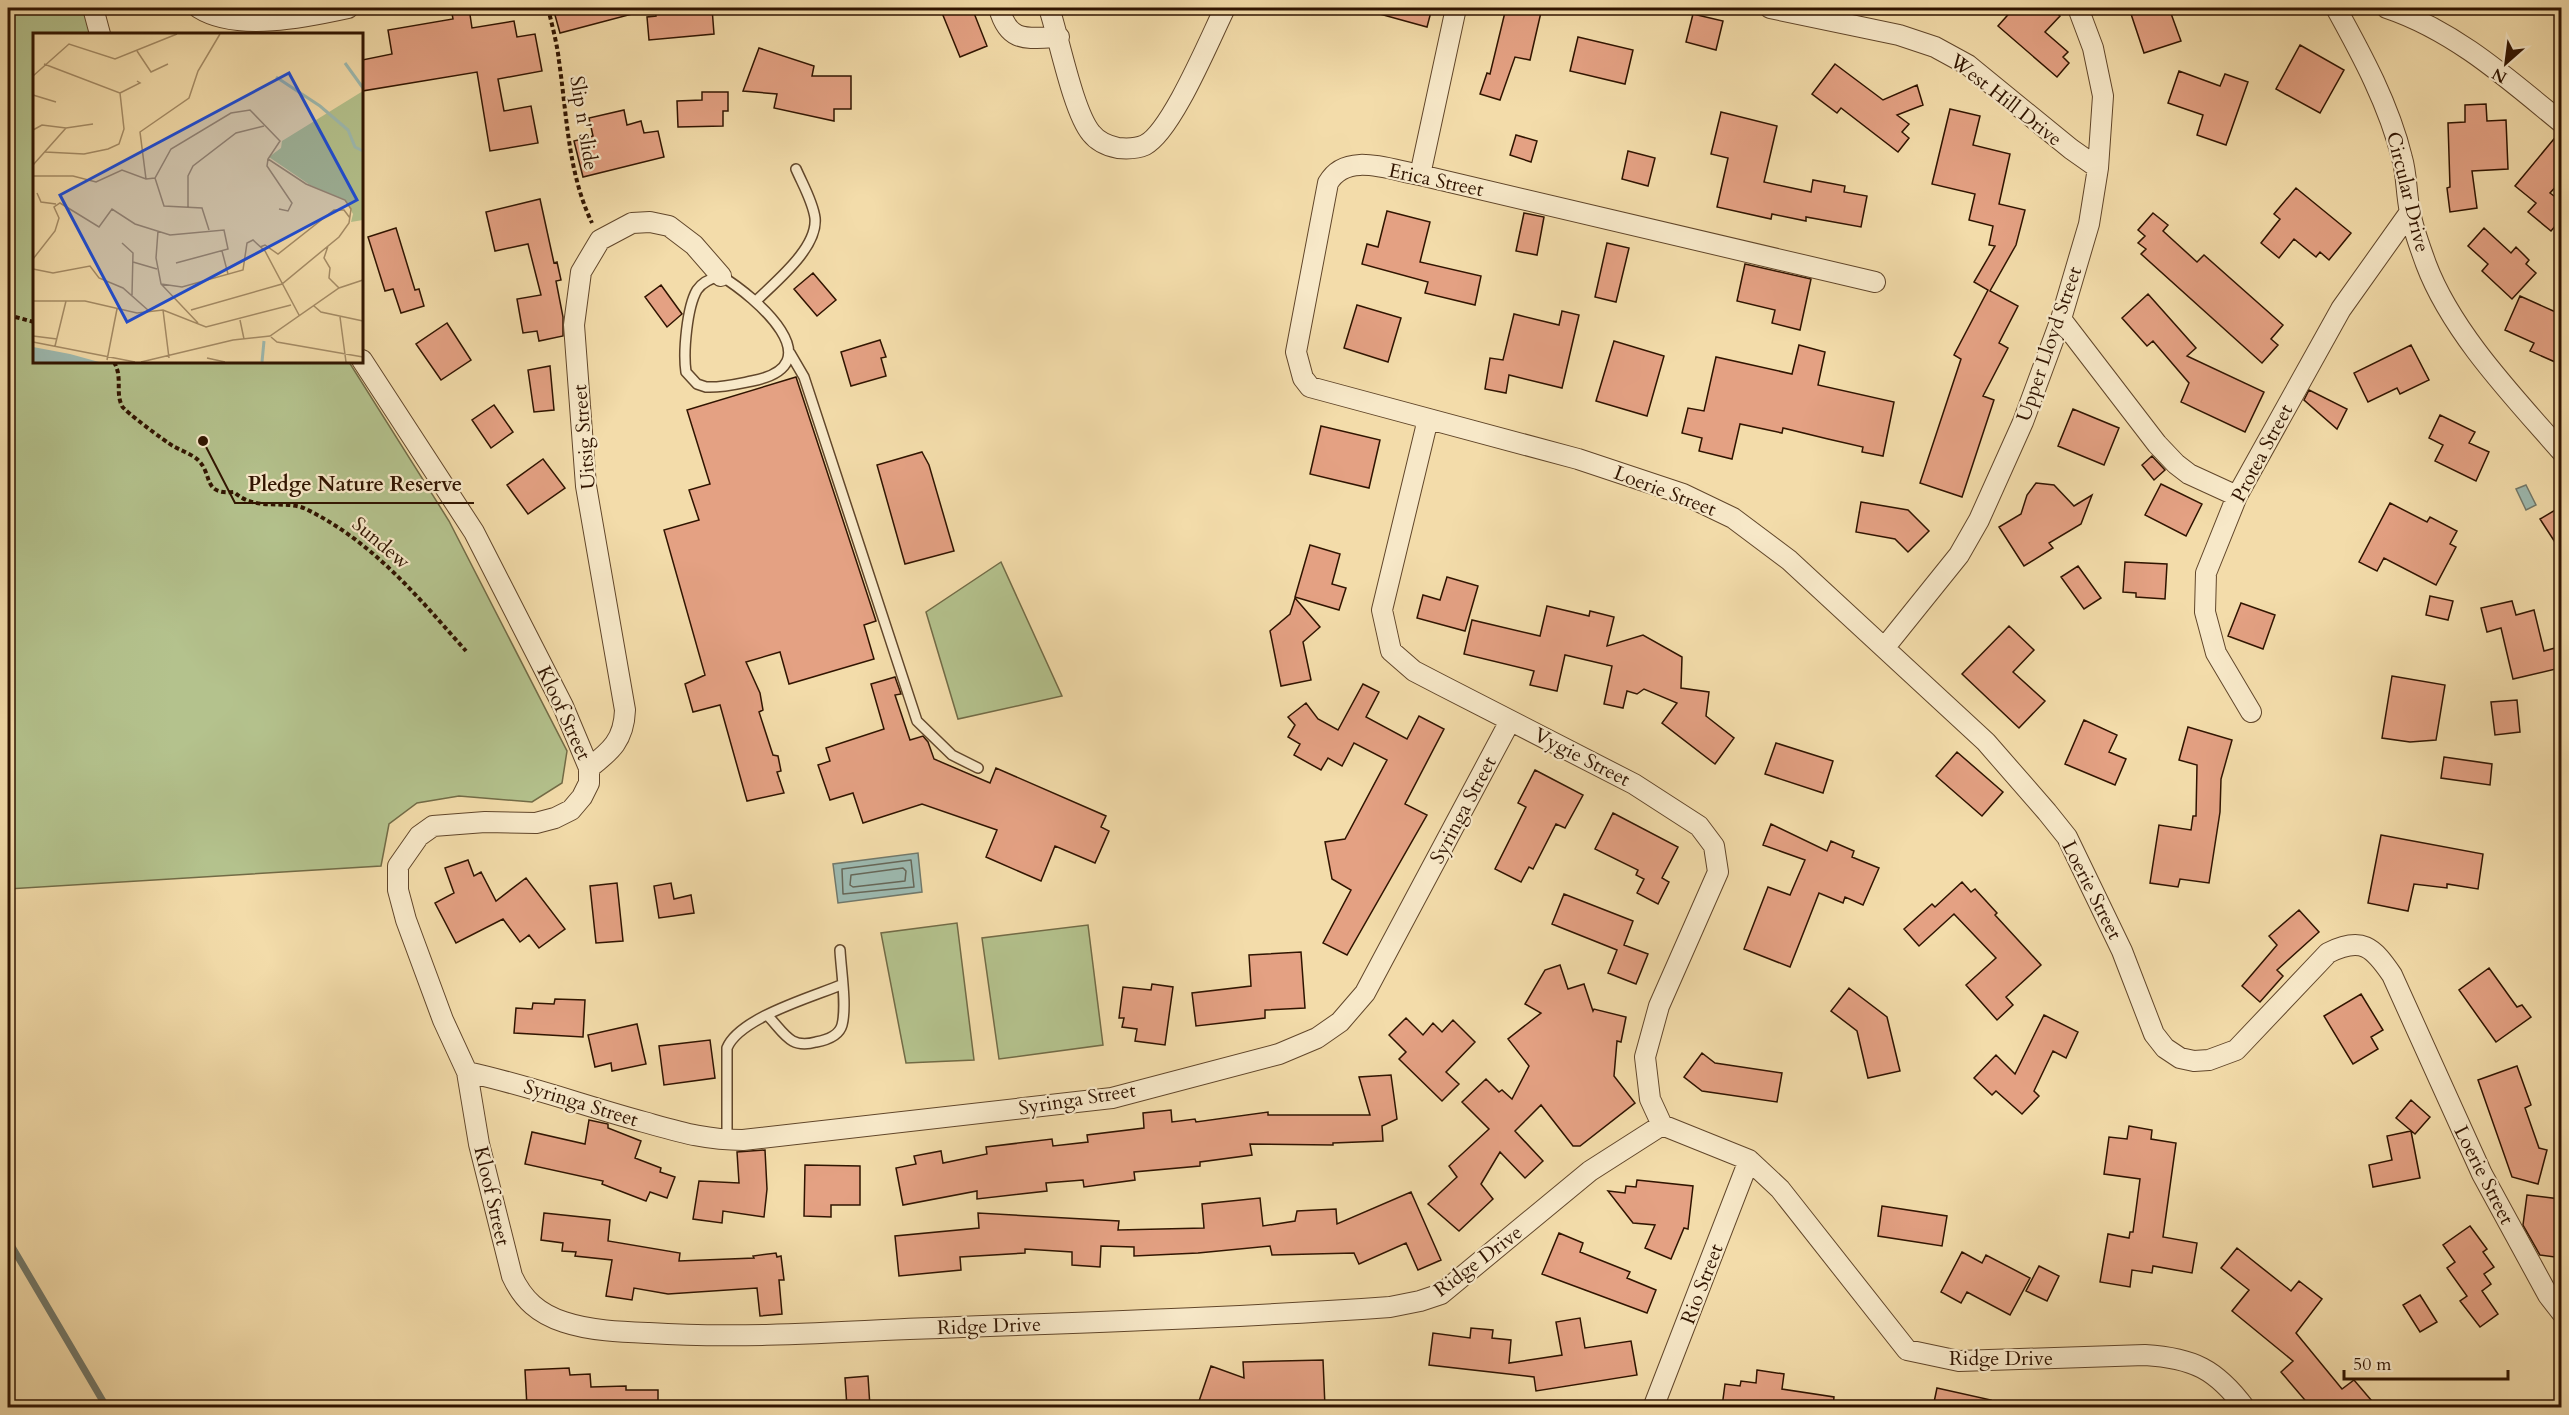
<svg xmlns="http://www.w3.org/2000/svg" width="2569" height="1415" font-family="Cardo,serif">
<rect width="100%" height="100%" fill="#f3dcaa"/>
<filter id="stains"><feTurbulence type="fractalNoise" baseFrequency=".00333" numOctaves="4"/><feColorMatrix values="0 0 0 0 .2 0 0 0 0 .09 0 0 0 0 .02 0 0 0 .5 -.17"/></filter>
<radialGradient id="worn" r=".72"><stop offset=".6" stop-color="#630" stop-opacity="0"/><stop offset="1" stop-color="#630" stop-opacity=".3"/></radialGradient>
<path fill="#b4c28d" stroke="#726b46" stroke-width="1.5" d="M8,8H90L96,34H34V362H349L449,521L567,751L562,783L532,802L459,796L417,803L389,824L381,866L8,889Z
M1001,562L1062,696L958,719L926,612Z
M957,923L974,1060L906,1063L881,933Z
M1088,925L1103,1045L999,1059L982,938Z"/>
<path fill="#9dbab1" stroke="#71786a" stroke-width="1.5" d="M2526,485L2536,505L2526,510L2516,489Z
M918,853L922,892L838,903L833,864Z"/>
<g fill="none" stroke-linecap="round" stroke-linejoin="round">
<path stroke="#666758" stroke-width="1.5" d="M911,860L914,887L843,894L842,869Z
M903,868L906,871L905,881L853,887L850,885L851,875Z"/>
<path stroke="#71786a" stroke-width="7" d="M8,1240L107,1408"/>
</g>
<path fill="#e4a183" stroke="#301400" stroke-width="1.5" d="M451,8H469L472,28L514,21L517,37L535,34L542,71L498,79L504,111L531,106L538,143L490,151L477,72L362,91V60L392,54L388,30L453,19Z
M553,8H635L636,13L560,33Z
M655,8H712L714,34L649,40L647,17L656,16Z
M940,8H972L987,46L960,57Z
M1377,8H1432L1427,27L1376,13Z
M1506,8H1542L1530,60L1515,57L1500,100L1480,94L1487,73L1490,74Z
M2014,8H2051L2060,16L2045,32L2068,52L2063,57L2069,63L2057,77L1998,26Z
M2129,8H2169L2181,41L2144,53Z
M1693,14L1723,21L1716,50L1686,42Z
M1578,37L1633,50L1625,84L1570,71Z
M2300,45L2344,70L2320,113L2276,89Z
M759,48L814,66L812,76H851V109H834V121L774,108L777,94L743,91Z
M1835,64L1883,100L1917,85L1923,105L1897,115L1909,124L1902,132L1909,138L1898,152L1841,108L1837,113L1812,94Z
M2179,71L2220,86L2225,74L2248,82L2226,145L2197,135L2203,115L2168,103Z
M702,92H728V111H723V126L678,127L677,101L702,100Z
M2486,104L2487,121L2506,120L2508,169L2472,171L2477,208L2450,212L2447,188L2450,187L2448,123L2465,122V105Z
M1950,109L1980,116L1973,145L2010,154L1999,204L2025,210L2016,245L1990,291L2018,306L1999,343L2008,348L1983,396L1994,400L1962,497L1920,483L1961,359L1954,355L1988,290L1974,282L1995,246L1989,245L1993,226L1969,220L1975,194L1932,184Z
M624,110L627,125L641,121L644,133L658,131L664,157L583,177L574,141L593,136L589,118Z
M1721,112L1777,126L1764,182L1811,192L1813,180L1845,186L1844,192L1867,196L1861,227L1806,217V221L1772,214L1771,219L1717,207L1728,158L1711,154Z
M2558,134L2562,135V180L2550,193L2562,202V218L2551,231L2528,212L2536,203L2515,186Z
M1516,135L1537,141L1531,162L1510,155Z
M1628,151L1655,158L1648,186L1622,179Z
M2296,188L2351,233L2329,260L2320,252L2316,257L2294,239L2279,258L2261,243L2280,219L2274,214Z
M540,199L554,263L557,262L561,280L556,281L563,317V336L539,341L537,331L523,333L517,299L541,295L528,244L495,251L486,212Z
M1387,211L1430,222L1420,262L1481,276L1475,305L1425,293L1428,282L1362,264L1367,244L1378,247Z
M1524,213L1544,217L1537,255L1516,251Z
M2153,213L2168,225L2163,231L2197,262L2204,255L2283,325L2271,339L2278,345L2262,363L2141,254L2146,249L2138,243L2145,236L2138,230Z
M396,228L415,290L419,289L424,306L401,313L393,289L385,291L368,237Z
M2484,228L2511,253L2516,247L2529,260L2526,264L2536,273L2512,299L2482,271L2488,264L2468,246Z
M1607,243L1629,248L1616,302L1595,297Z
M1745,264L1811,279L1800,330L1772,323L1775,310L1737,301Z
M813,273L836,300L817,316L794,289Z
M661,285L682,314L667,327L645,297Z
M2148,294L2196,348L2187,356L2264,392L2245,432L2181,402L2189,383L2153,341L2147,346L2122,318Z
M2520,296L2560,314L2555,326L2562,329V365L2530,351L2534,343L2505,330Z
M1357,305L1401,318L1388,362L1344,348Z
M1562,311L1579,315L1562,388L1509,375L1506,393L1485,389L1490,358L1503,360L1514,314L1559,325Z
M447,323L471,360L441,380L416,344Z
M880,340L886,357L881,358L886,376L851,386L841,352Z
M1614,341L1664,356L1647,416L1596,401Z
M1799,345L1825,352L1818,385L1894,402L1883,456L1862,452L1863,447L1828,439L1783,428L1782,433L1740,424L1732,459L1699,451L1702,438L1682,433L1688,408L1704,411L1716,357L1792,374Z
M2411,345L2429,380L2400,394L2397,388L2368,402L2354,373Z
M550,366L554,410L534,412L528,370Z
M796,377L876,621L864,625L874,659L789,684L780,652L746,662L760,693L763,710L759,712L773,755L778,756L781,771L777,772L784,793L747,801L720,705L693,712L685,684L705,675L664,530L699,520L689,490L710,484L687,410Z
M2309,390L2347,409L2337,429L2304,400Z
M494,405L513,432L491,448L472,420Z
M2073,409L2119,428L2104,465L2058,446Z
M2440,415L2475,432L2469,443L2489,452L2476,481L2435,461L2443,445L2429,438Z
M1321,426L1380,440L1369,488L1310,474Z
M922,452L929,465L954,551L905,564L877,465Z
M2152,456L2165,470L2154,480L2142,465Z
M543,459L565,488L528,514L507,485Z
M2036,483L2054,485L2074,506L2092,495L2081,524L2049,543L2053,548L2024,566L1999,527L2021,514L2027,495Z
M2161,484L2202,504L2186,536L2145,515Z
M1861,502L1908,510L1929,531L1908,552L1895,539L1856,532Z
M2390,503L2427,522L2430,517L2457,531L2450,544L2456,547L2436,585L2384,558L2377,571L2359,562Z
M2562,506V553L2540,519Z
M1310,545L1340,554L1332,584L1346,588L1339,610L1295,597Z
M2125,562L2167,564L2165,599L2136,597V593L2123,592Z
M2078,566L2101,598L2084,609L2061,577Z
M1447,577L1478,586L1465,631L1417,618L1423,595L1440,600Z
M2430,596L2453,601L2448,620L2426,615Z
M1295,598L1320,627L1303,642L1311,680L1281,686L1270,631L1290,614Z
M2512,601L2516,615L2534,610L2544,651L2555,648L2560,668L2513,679L2501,628L2487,632L2481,608Z
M2241,603L2275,615L2263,649L2228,636Z
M1547,606L1589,616L1590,611L1614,617L1607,646L1643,635L1682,657L1681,688L1709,692L1706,716L1734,738L1715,764L1662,723L1677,703L1644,689L1637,694L1627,691L1623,708L1604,704L1612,666L1565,655L1557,691L1530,685L1534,671L1464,654L1472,620L1540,636Z
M2009,626L2034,650L2013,672L2045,701L2019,728L1962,674Z
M2392,676L2445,685L2436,740L2410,742L2382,738Z
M895,677L901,694L895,695L910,740L923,736L928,742L934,759L990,783L996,768L1106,816L1101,827L1109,831L1095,863L1055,846L1041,881L986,857L997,830L922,804L863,823L853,793L830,800L818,765L830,761L826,748L884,729L871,684Z
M1363,684L1379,692L1366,717L1407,739L1419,716L1444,729L1405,804L1427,815L1347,955L1323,943L1351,890L1332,879L1325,842L1345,839L1387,760L1354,743L1342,766L1328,758L1321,770L1294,755L1300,744L1288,737L1295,725L1288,717L1306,703L1318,719L1338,730Z
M2517,700L2520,732L2495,735L2491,702Z
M2084,720L2117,735L2109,752L2126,759L2115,785L2065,764Z
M2188,727L2232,740L2221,779L2220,812L2209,883L2180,879L2178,887L2150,883L2159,825L2191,830L2193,816H2196L2197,765L2179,760Z
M1776,743L1833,761L1823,793L1765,774Z
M1957,752L2003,792L1982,816L1936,776Z
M2444,757L2492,764L2490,785L2441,778Z
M1535,770L1583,795L1565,828L1556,824L1533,869L1529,867L1521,882L1495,869L1526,807L1518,803Z
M1613,813L1678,847L1662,878L1669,882L1658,904L1637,893L1644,879L1636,875L1638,870L1595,849Z
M1771,824L1827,851L1831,841L1854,851L1852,857L1879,868L1863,905L1845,897L1843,903L1819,893L1790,967L1744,949L1768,887L1790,895L1805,860L1763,845Z
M2381,835L2483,854L2478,889L2447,884V888L2414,884L2408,911L2368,903Z
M468,860L474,876L481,872L496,901L526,878L565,929L539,948L529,935L520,942L503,919L456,943L435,903L454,893L445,868Z
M1962,882L1971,892L1975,889L1997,913L1995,915L2041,965L2006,997L2013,1005L1997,1020L1966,985L1996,958L1954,914L1919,946L1904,929L1932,904L1935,907Z
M617,883L623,941L596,943L590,886Z
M671,883L674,899L691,895L694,913L659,918L654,886Z
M1564,894L1633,921L1624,945L1648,954L1636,984L1608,973L1617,950L1552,924Z
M2299,910L2319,932L2277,970L2283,976L2260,1002L2242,986L2277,945L2269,936Z
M1301,952L1305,1008L1265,1010V1018L1196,1026L1192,993L1251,986L1249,955Z
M1560,965L1568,989L1584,984L1593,1011L1594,1009L1626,1017L1621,1042L1617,1041L1614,1076L1635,1103L1580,1146H1573L1541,1105L1515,1131L1543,1161L1525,1178L1500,1152L1481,1184L1493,1199L1459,1231L1428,1204L1457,1177L1449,1166L1489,1129L1462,1102L1486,1079L1499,1092L1502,1090L1512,1099L1529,1066L1508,1039L1541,1013L1525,1004L1545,970Z
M2489,968L2517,1007L2522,1005L2531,1017L2496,1042L2459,990Z
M1152,984L1173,987L1165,1045L1135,1041L1137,1029L1122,1027L1124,1018H1119L1123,987L1151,990Z
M1849,988L1887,1017L1900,1071L1868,1078L1857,1031L1831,1011Z
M2361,994L2383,1030L2371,1037L2378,1049L2353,1064L2324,1016Z
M555,999L585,1000L583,1037L514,1033L516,1008L532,1009L533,1003L554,1004Z
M2044,1015L2078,1032L2066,1058L2053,1051L2034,1091L2039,1096L2022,1114L1996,1091L1992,1095L1974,1078L1996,1055L2015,1074Z
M1406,1018L1423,1035L1433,1023L1442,1032L1453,1020L1475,1042L1446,1072L1459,1084L1442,1101L1399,1059L1406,1052L1389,1035Z
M637,1024L646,1064L612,1071L611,1063L595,1067L588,1035Z
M710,1040L715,1078L664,1085L659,1046Z
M1702,1053L1715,1063L1782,1073L1777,1102L1702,1091L1684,1077Z
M2517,1066L2531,1105L2525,1108L2539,1148L2547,1150L2538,1184L2512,1177L2478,1080Z
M1391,1075L1397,1119L1382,1126L1383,1141L1333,1143V1145L1250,1144L1252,1155L1200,1162V1166L1134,1172L1135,1180L1084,1187L1083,1180L1046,1183L1047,1191L977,1199V1191L903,1205L896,1168L916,1164L914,1156L941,1151L943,1163L987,1154L986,1147L1052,1139L1053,1146L1088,1142L1087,1135L1144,1128L1143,1113L1171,1110L1172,1122L1195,1119L1196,1122L1268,1112V1115H1370L1359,1077Z
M2411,1100L2430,1117L2415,1134L2396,1118Z
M589,1120L608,1124V1128L641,1141L635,1158L661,1168L660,1172L675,1177L667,1198L650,1192L646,1201L602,1184L603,1181L525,1164L532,1132L585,1144Z
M2129,1126L2152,1130L2151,1139L2176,1143L2163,1237L2197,1243L2192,1273L2153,1266L2152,1273L2132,1270L2130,1287L2100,1282L2108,1234L2129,1238L2130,1232H2133L2140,1179L2104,1174L2109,1137L2127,1139Z
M2411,1131L2420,1178L2373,1187L2369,1165L2392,1160L2387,1136Z
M765,1150L767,1189L764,1217L723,1211L722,1223L693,1219L699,1181L739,1183L737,1152Z
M805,1165L860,1166V1205H831V1217L804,1216Z
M1637,1180L1693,1186L1688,1229L1684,1228L1671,1259L1645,1248L1655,1225L1633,1223L1608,1191L1625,1193L1626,1186L1636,1187Z
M1411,1192L1441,1260L1418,1270L1406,1243L1359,1264L1354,1253L1272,1255L1270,1246L1198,1253L1134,1256V1247L1101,1246L1100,1267L1072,1265V1252L1025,1249V1253L960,1257L961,1270L899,1276L895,1236L979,1228L978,1213L1119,1221L1118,1230L1204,1228L1202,1204L1260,1198L1263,1226L1295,1221L1297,1211L1336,1209L1337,1224Z
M2527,1195L2560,1199L2558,1216L2562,1217V1258L2540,1255L2523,1225Z
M1882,1206L1947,1216L1942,1246L1878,1236Z
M544,1213L610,1220L608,1241L680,1253L679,1261L754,1258L753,1256L776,1253L777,1257L781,1256L784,1280H779L782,1314L760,1316L757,1288L668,1294L634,1288L632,1300L606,1296L612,1260L575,1256L576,1252L562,1251L563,1243L541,1240Z
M2470,1226L2487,1249L2483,1252L2494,1267L2484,1274L2491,1284L2482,1291L2498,1314L2480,1327L2460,1301L2467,1296L2447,1268L2455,1262L2443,1245Z
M1559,1233L1583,1243L1580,1252L1630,1272L1627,1278L1656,1290L1647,1313L1542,1274Z
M2237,1248L2291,1291L2299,1281L2322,1299L2296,1333L2342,1389L2354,1380L2377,1407H2319L2316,1404L2310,1406L2281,1372L2293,1361L2232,1311L2249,1290L2221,1268Z
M1962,1252L1982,1263L1986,1255L2030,1278L2010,1315L1967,1292L1961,1303L1941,1292Z
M2039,1266L2059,1276L2047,1301L2026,1291Z
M2420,1295L2437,1322L2420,1332L2403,1305Z
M1580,1318L1585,1348L1631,1341L1637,1375L1536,1391L1534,1377L1429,1365L1433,1333L1470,1338L1471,1328L1493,1330L1492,1338L1511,1340L1509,1363L1562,1355L1556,1322Z
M1323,1360L1325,1407H1197L1211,1366L1244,1378L1243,1362Z
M569,1368L570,1375L590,1374L591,1387L626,1386V1390H658V1407H527L525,1370Z
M1757,1370L1784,1374L1782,1389L1834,1397L1833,1407H1722L1725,1384L1740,1386L1741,1381L1756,1383Z
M868,1376L870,1407H847L845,1378Z
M1937,1388L1991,1400L1990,1407H1933Z"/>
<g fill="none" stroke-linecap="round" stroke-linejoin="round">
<g stroke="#61462a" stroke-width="12">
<path id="service" d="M721,276C756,297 835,365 752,381C737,384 721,388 706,387L697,384L686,372C683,352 687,307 697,290C703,281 712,278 721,276Z
M756,301C775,282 818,248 815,218C813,202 803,185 796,169
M790,353L804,377L917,721L952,755L978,768
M768,1016C785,1034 790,1049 816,1042C827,1040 839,1036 842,1025C847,1006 841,970 840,950
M727,1140V1048C739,1018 812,997 841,985"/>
</g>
<g stroke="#61462a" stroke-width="22">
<path id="minor" d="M93,8L100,34
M199,8C237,32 307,17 348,8
M999,8C1009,44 1027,38 1059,37
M1049,8C1059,38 1073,111 1091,133C1098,142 1108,146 1118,148C1128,149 1136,149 1145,145C1172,131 1210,38 1225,8
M1770,8L1899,35L1935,47L1968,65L2071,149L2098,168
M2336,8C2362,55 2389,105 2402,158C2407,175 2406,194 2410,212C2413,229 2420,247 2426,264C2452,333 2514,397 2562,452
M2387,8C2455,31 2507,78 2562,123
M1420,175L1456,8
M1875,282L1420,175C1390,170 1346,151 1328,183L1296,352L1303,378L1310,387L1578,459L1683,494L1733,518L1789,560L1986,742L2047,812L2067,837L2122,951L2154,1034L2165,1048L2180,1058L2194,1061L2209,1060L2236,1050L2328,953C2362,936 2373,947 2392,975L2482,1174L2548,1295L2562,1313
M2061,319L2157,444L2176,464L2189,474L2237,496
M362,360L474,532L563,706L589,768V783L582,797L571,810L555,818L536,823L485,822L433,826L419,836L398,866V890L406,920L443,1020L467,1072L479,1144L512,1276C523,1300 539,1314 564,1322C591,1331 622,1332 649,1333C727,1338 806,1334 884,1330C1053,1323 1222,1319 1390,1307L1420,1301L1441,1294L1590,1171L1662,1125L1749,1160L1780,1189L1907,1350L1959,1361L2145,1355C2193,1358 2216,1369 2245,1408
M1428,419L1382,610L1391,651L1414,671L1441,685L1634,784L1699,826L1714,846L1718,872L1659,1006L1645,1057L1650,1099L1662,1125
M1885,647L1959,555L1979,520L2023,422L2061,319L2089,224L2098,168L2103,96L2093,48L2078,8
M2251,712L2216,653L2205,612L2206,573L2237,496L2341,309L2410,212
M589,768C611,751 624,740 625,710L586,486L574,325L581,272L600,240L632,223L650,222L669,226L694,245L721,276
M467,1072C527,1085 585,1106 644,1122C680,1132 705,1140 743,1140L1112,1098L1279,1054L1317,1038L1340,1022L1365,993L1510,721
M1653,1408L1749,1160"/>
</g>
<path stroke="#301400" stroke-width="4" stroke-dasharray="4.5 3" stroke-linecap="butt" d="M548,8C552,25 557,43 559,61C567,116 568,173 592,223
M8,315L34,322
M114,362C123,378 115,392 122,406C123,410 166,442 173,446C180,450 191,454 197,459C214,474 201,495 234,492C257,513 285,498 308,510C374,543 418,597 466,651"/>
<use href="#service" stroke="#f7e8c8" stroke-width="9"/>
<use href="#minor" stroke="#f7e8c8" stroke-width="20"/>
</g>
<g text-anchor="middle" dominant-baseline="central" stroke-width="4.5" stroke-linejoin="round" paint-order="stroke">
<g font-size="20" fill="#301400" stroke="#f7e8c8">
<text transform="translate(2006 100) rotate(38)">West Hill Drive</text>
<text transform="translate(584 123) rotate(81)">Slip n' slide</text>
<text transform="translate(1436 180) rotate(12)">Erica Street</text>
<text transform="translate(2408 192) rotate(76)">Circular Drive</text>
<text transform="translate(2049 344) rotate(-71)">Upper Lloyd Street</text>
<text transform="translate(584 437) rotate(-95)">Uitsig Street</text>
<text transform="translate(2262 453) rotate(-62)">Protea Street</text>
<text transform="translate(1665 491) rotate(21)">Loerie Street</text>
<text transform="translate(381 543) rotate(40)">Sundew</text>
<text transform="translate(564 713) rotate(65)">Kloof Street</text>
<text transform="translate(1582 757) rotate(27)">Vygie Street</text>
<text transform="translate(1463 810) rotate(-62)">Syringa Street</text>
<text transform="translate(2092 890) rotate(63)">Loerie Street</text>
<text transform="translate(1077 1099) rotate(-9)">Syringa Street</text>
<text transform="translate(581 1103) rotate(17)">Syringa Street</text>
<text transform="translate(2484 1175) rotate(63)">Loerie Street</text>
<text transform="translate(492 1196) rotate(77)">Kloof Street</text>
<text transform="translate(1478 1261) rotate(-37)">Ridge Drive</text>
<text transform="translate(1702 1284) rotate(-69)">Rio Street</text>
<text transform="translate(989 1326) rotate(-2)">Ridge Drive</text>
<text x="2001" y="1358">Ridge Drive</text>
</g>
</g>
<g transform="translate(33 33)">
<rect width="330" height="330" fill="#f3dcaa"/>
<path d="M330,58V187L318,189L320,181L312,167L277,152L236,124L248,115L249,108Z" fill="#b4c28d"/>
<path d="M0,314L37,321L66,329H0Z" fill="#9dbab1"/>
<path fill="none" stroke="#9dbab1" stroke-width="3" d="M312,30L330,55M243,44L287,73L315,97L322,114L330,118M229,329L231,308"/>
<path fill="none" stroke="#a58c66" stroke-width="1.5" d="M104,18L118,39L135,31M11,31L87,60L91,96L86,111L75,116L51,121L12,119M0,43L36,11L82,26L144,1M87,60L107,50L104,48M0,62L23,69M0,97L9,92L33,95L60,91M235,126L234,133L259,170L255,178L246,176M0,132L33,95M0,143H40L63,149L89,137L113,146L122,145L138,116L198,80L217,77L247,108L235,126L273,151L312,167L318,176L316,190L306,204L249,251L158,277M122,145L131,173L169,175L176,197M113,146L107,99L156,65L165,38L187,1M4,160L8,169L23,171M155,174V143L160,133L203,100L231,93M125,198L123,225L128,251L165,290M89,210L100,220L99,262M295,213L291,225L297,235L296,245L306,255M227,214L232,212L245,221L301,177H311L317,185M189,218L195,241M0,226L22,198L26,185L21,174L27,170L66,194L79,176L102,191L137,202L191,197L195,216L143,230M100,229L124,236M0,236L20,240L57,233L66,245L90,255L116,278M128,251L149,254L210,237L214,210L220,207L232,218L266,282M0,268H52L104,280L130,277L173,294L258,272M281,273L288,279L330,288M130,277L136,325M307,284L313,329M207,287L211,306M0,303L24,306M238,304L244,309L330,324M0,309L102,329M22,313L33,268M174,325L192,329M74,327L84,276M108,329L200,307L237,303L306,255L330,247"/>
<path fill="#1d4ed8" fill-opacity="0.15" stroke="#1d4ed8" stroke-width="3" d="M256,40L324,167L94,289L27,162Z"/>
<rect width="330" height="330" fill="none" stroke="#301400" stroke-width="3"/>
</g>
<path fill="none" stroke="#301400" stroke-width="2" d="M203 441L235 503H474"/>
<circle fill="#301400" stroke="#f7e8c8" stroke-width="2" cx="203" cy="441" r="6"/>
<g font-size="21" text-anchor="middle" font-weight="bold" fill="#301400" stroke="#f7e8c8" stroke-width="4.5" stroke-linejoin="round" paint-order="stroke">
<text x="355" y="491">Pledge Nature Reserve</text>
</g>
<rect width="2569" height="1415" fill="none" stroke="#f3dcaa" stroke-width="30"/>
<rect x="9" y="9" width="2551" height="1397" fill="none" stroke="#301400" stroke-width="3"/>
<rect x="15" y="15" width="2539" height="1385" fill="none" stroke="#301400" stroke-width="1.5"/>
<g transform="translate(2506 63) rotate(208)" stroke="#f7e8c8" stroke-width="4.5" paint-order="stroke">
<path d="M0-4.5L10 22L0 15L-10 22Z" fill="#301400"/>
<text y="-9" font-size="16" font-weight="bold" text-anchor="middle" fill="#301400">N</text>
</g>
<path d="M2344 1370v9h164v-9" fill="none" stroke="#301400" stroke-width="3"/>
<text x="2353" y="1370" font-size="18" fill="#301400" stroke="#f7e8c8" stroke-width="4.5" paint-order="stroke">50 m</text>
<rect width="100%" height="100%" filter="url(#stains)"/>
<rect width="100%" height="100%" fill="url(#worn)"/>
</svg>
